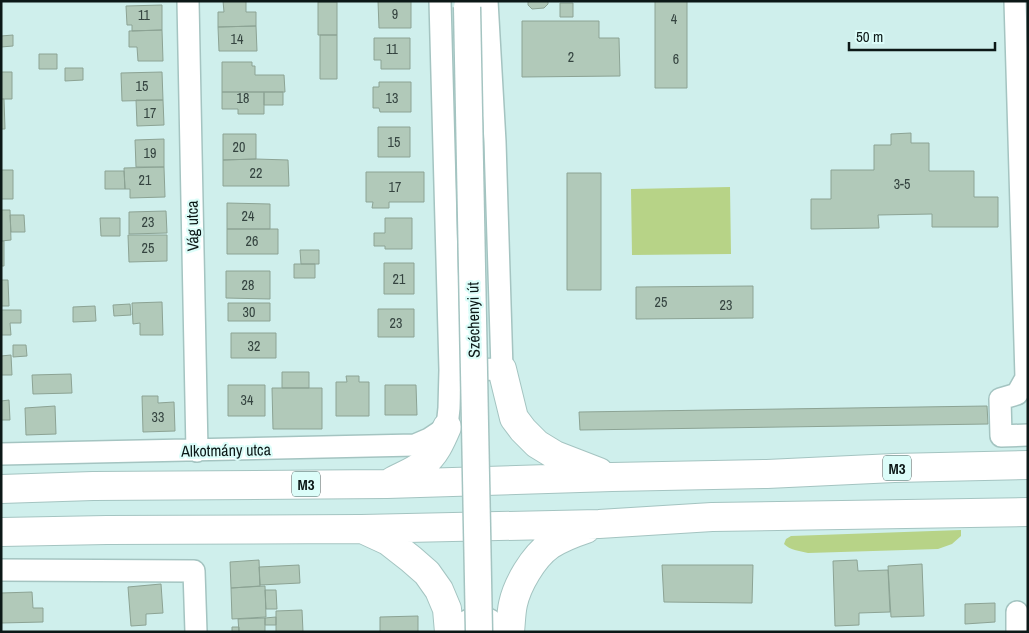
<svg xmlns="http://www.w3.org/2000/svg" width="1029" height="633" font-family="'Archivo Narrow',sans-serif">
<rect width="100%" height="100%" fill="#cfefec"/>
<path fill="#b7d387" d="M730,187L731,254L632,255L631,189Z
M961,530V536L952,544L938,549L808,553C799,551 790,550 784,544L786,539L791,536Z"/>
<path fill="#b1c9b9" stroke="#8ca394" d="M223,1H246V12H256V26L218,27V12H224Z
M378,1H411V28H379Z
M528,1H548V4L544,8L532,9L528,5Z
M655,1H687V88H655Z
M318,2H337V35H318Z
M560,3H573V17H560Z
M162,5V30L132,31V25H127L126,6Z
M522,21H599V38H619L620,76L522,77Z
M256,26L257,51H219L218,27Z
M162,30L163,61H138L137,47H129V31Z
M13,35V46L1,47V36Z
M320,35H337V79H320Z
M374,38H410V69H381V60H374Z
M39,54H57V69H39Z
M222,62H252V66H255V75H284L285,92H222Z
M65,68H83V80L65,81Z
M1,72H12V99H1Z
M162,72L163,100L122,101L121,73Z
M379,82H411V112H380L379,108H373V87H379Z
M222,92H264V114H238V109H222Z
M264,92H283V105H264Z
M1,99H4L5,129H1Z
M136,100H163L164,125L137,126Z
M378,127H410V157H378Z
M911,133V143H929V171H974V197H998V227H932V214L878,215L879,228L811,229V199H831V170H874V145H891V134Z
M223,134H256V159L223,160Z
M164,139V167H136L135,140Z
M256,159L288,160L289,186H223V160Z
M164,167L165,197L130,198V189H125L124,168Z
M1,170H13V199H1Z
M105,171H124L125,189H105Z
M366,172H424V202H389V208H372L373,202H366Z
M567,173H601V290H567Z
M227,203L270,204V229H227Z
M1,210H10L11,240L1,241Z
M166,211L167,233L129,234V212Z
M10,215H24L25,232H11Z
M100,218H120V236H101Z
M385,218H412V249H385V246H374V233H385Z
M227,229H278V254H227Z
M128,235H167V261L129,262Z
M1,241H4V266H1Z
M300,250H319V264H301Z
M384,263H414V294H384Z
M294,264H315V278H294Z
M226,271H270V299L226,298Z
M1,280H8L9,306H1Z
M753,286V318L636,319V287Z
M162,302L163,335H140V323L133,324L132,303Z
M228,303H270V321H228Z
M130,304L131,315L114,316L113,305Z
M95,306L96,321L73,322V307Z
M378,309H414V337H378Z
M1,310H21V323H10L11,335H1Z
M231,333H276V358H231Z
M13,345H26L27,356L13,357Z
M11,355L12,375H1V356Z
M282,372H309V388H282Z
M71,374L72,393L33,394L32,375Z
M346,376H359V382H369V416H336V382H347Z
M228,385H265V416H228Z
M385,385H416L417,415H385Z
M272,388H322V429H273Z
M142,396H158V403L174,402L175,431L143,432Z
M9,400L10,420H1V401Z
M55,406L56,434L26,435L25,408Z
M987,406L988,424L580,430L579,412Z
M259,560L260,586L231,588L230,562Z
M857,560L858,571L888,570L890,612L859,613V625L835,626L833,561Z
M922,564L924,616L891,617L888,566Z
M299,565L300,583L260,585L259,567Z
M662,565H753L752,603L664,602Z
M161,584L163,613L146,614V625L131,626L128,587Z
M265,586L266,617L232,619L231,588Z
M265,590H276L277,609H266Z
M32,592L33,608H43V622L1,623V593Z
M995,603V622L965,624V604Z
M302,610L303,632H276V611Z
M418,616V632H380V617Z
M276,617V625H265V618Z
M265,618V632H239L238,619Z
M232,627H239V632H232Z"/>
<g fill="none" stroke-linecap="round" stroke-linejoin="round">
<g stroke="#a4c4c1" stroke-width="24">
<path id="minor" d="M188,1L197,451
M1015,1L1026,378L1017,394L1000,399L1001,436L1028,435
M457,370L502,369L495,142L487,1
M1,454L415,445L429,439L447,427L449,408L450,370L440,1
M1,570L194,571L196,632
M1017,612V632
M455,632C462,621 478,613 490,620C494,623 498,628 501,632"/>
</g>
<g stroke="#a4c4c1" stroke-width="30">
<path id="primary" d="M502,369L514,418L523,430L537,444L555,455L599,472
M391,482C401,476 414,472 423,464C435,455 441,441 447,427
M1,489L93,486L387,484L612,477L767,474L894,468L1028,465
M362,529L388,541L411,559L427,573L439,590L447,609L449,632
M1,532L107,530L361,529L599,524L712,517L1028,512
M510,632C511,623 511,613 513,604C517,585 533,557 550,545C561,538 574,533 586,529"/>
</g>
<use href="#minor" stroke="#fff" stroke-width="21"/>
<use href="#primary" stroke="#fff" stroke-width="28"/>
<g stroke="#a4c4c1" stroke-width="29" stroke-linecap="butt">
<path id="tertiary-bridge" d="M467,7L479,632"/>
</g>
<use href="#tertiary-bridge" stroke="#fff" stroke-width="26"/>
</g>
<g text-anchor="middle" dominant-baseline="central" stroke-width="4.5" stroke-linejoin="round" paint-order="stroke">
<g font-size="14" fill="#354440">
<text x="395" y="14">9</text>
<text x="144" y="15">11</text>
<text x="674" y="19">4</text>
<text x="237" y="39">14</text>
<text x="392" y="49">11</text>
<text x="571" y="57">2</text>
<text x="676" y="59">6</text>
<text x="142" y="86">15</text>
<text x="243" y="98">18</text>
<text x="392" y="98">13</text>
<text x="150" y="113">17</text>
<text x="394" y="142">15</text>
<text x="239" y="147">20</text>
<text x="150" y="153">19</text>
<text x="256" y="173">22</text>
<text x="145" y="180">21</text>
<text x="902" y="184">3-5</text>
<text x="395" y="187">17</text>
<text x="248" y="216">24</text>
<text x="148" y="222">23</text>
<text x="252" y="241">26</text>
<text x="148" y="248">25</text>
<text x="399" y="279">21</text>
<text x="248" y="285">28</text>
<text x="661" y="302">25</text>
<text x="726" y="305">23</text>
<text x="249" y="312">30</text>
<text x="396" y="323">23</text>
<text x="254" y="346">32</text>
<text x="247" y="400">34</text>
<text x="158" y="417">33</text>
</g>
<g fill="#dcfdf9" stroke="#4a5d5b" stroke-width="1">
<rect x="883" y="455.5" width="28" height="25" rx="4"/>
<rect x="292" y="471.5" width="28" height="25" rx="4"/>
</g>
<g font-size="15" font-weight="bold" fill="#0c1817">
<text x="897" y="468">M3</text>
<text x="306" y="484">M3</text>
</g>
<g font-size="16" fill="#0c1817" stroke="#dcfdf9">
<text transform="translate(192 226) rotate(-91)">Vág utca</text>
<text transform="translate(473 320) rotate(-91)">Széchenyi út</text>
<text transform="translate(226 450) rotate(-1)">Alkotmány utca</text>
</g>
</g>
<rect width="1029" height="633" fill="none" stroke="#0c1817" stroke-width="5"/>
<path d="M849 42v8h146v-8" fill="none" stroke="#0c1817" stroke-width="2.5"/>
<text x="856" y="42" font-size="15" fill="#0c1817" stroke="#dcfdf9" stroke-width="4" paint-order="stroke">50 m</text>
</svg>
